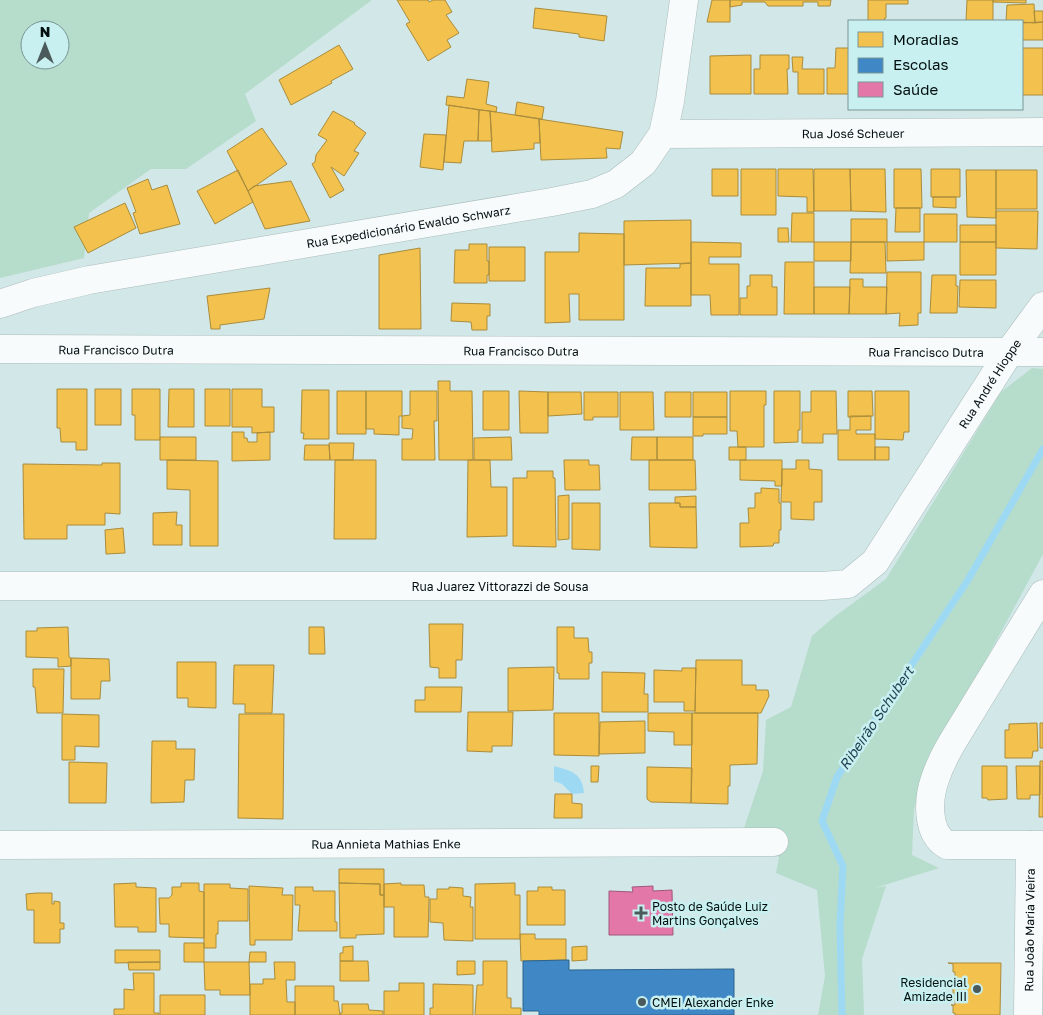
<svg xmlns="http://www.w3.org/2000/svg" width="1043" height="1015" font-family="'Golos Text',sans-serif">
<rect width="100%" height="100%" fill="#d2e7e7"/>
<path fill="#b6dccb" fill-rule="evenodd" d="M0,0H372L245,94L256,121L186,169H151L89,213L84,258L0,278ZM30,30H60V60H30Z
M1032,368L1043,369V554L931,762L914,808L912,855L939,868L875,888L886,886L862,959L864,1015H818L825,976L817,890L776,873L779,857L742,834L763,771L766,720L791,707L812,636L834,617L886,579L1001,392Z"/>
<path fill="#9ed9f4" d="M554,766C572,771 582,773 584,793L572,794L562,784L554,781Z"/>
<path fill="#f2c14e" stroke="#aa8c3b" d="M397,0H428L429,2L433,0H445L452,12L446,15L459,33L447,40L451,47L428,61L406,24L410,22Z
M712,0H730V22H707Z
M730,0H831L830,6H818V2H803V6H768L765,2H742V5L730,7Z
M868,0H908V4H886V18L884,19V21H868Z
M967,0H993V21H966Z
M993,0H1026V3L993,2Z
M1034,4L1035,23L1006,21L1007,5Z
M535,8L607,16L604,41L579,37V34L533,28Z
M1034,11H1043V22L1035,23Z
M1040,22H1043V40H1022V23Z
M339,45L353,69L331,81L332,83L291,105L279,80Z
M836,48H849V94H827V68H835Z
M1022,48H1043V95H1022Z
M751,55V94H710V56Z
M760,55H789V69H787L788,94H754V69H760Z
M792,57H803L802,69H824V94H798V72H793Z
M467,79L489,82L486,104L497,107L496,112L446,105L447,96L464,98Z
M517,102L544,107L542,119L515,115Z
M449,105L479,110L478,141H464L461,163L444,162Z
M479,110L490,111L492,141H478Z
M333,111L355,123L354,124L366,133L354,151L359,153L344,176L331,167L344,190L330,198L312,164L315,162L316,155L327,140L318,135Z
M490,111L539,119L540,143H534V149L492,152Z
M539,119L623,132L620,149L606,148L607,158L541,160Z
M262,128L287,164L248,191L227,151Z
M424,134L446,135L443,170L420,167Z
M712,169H738V196H712Z
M741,169H776V215H741Z
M778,169H813L814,212H807V197L778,196Z
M814,169H850L851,211H814Z
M850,169H885L886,212L851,211Z
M894,169H921L922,208H894Z
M931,169H960V197H931Z
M238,170L253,202L215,224L197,191Z
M966,170H996V218L967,217Z
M996,170H1037V209H996Z
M148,179L152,190L167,185L180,224L140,234L133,213L136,212L127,188Z
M291,181L310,221L265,229L248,191L254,186Z
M933,197H956V208L933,207Z
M125,203L136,228L88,253L74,227Z
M896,208H920V232H895Z
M996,211H1038L1037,249L996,248Z
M792,213H814V242H791Z
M924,214H957V242H924Z
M851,219H887V242H851Z
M691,220V263L624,265V221Z
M960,225H996V242H960Z
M778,228H788L789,242H778Z
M579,233L624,234V320H579V294H569L570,322L545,323V252H579Z
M691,242L741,243V257H709V264H739V315H711L710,295H691Z
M814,242H851V261H814Z
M851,242H885L886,273H850Z
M887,242H924V260L887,261Z
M960,242H996V275H960Z
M469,244H487V261H489V275H487V283H454L455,250H469Z
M489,247H525V281H489Z
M420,248L421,329H379V255Z
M785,262H814V314H784Z
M691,263V306H645L646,268H680V264Z
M887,272H921V313H918V325L899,326L900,313L886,314Z
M750,275H772V287H777V315H740V298H747V286H750Z
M932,275H956V286H958L957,313H930Z
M850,279H863V287H887L886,314H849Z
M960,280H996V308L959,307Z
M814,287H850L849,314H814Z
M270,288L264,319L220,325V329H211L207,296Z
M452,303L490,304V316H487V330H472L471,322L451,321Z
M438,381H450V391H472L473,460H439Z
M57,389H87V450H76V442H61L60,428H57Z
M95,389H121V425H95Z
M132,389H160V440H135V415H132Z
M169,389H194V427H168Z
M205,389H230V426H205Z
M232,389H262V407H274V432L252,433V427H232Z
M302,390H329V439H303L304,433H301Z
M337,391H366V434H337Z
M366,391H402V416H399V435L374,434V429H366Z
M410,391H437V421H434L435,460H402V439H412L413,429L402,428V416L410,415Z
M483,391H509V430H483Z
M519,391L548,392V433H520Z
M730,391H766V405H764V447H738L737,431H730Z
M774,391H800V430H798V442L774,443Z
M811,391H836L837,434H823V443H802V412H811Z
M848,391H872L873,416L848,417Z
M875,391H909V432H904L903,440L875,439Z
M548,392H581L582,414L548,416Z
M584,392H618V417H593V420H584Z
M620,392H653L654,430H620Z
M665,392H691V417H665Z
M693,392H727V417H693Z
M850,416H871V430H856V434H875V460H838V430H850Z
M693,417H727V434H703V436H693Z
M232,432H244V438H247L248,442H257V433L270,432V460L232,461Z
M160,437H196V460H160Z
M511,437L512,460H474V438Z
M632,437H657V460H631Z
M657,437H693V460H657Z
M329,443H354L353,460H330Z
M305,445H329L330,460H304Z
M729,447H746V460H729Z
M875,447H889V460H875Z
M167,460L218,461V546H190V490L167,489Z
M335,460H376V539H334Z
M468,460H490L491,487H507V536L467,537Z
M564,460H589V465H599L600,490H565Z
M649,460H695L696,490H649Z
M740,460H782V486H775V481L740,480Z
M796,460H809V469L822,470V502H814V520L791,519V502H781L782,469H796Z
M102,463H120V514L105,513V525H67V539H24L23,464L102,465Z
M527,471H553V478H555L556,547L513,546V478H527Z
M761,488L779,489V503H781V530H779V543H774L773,546L740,547V523H749L748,508H755V493H761Z
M569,495V539L558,540V496Z
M696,496V507H680V503H675V497Z
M572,503H600V550L572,549Z
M649,503H680V507H696L697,548L650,547Z
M177,512L176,525H182V545H153V513Z
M123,528L125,553L106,554L105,530Z
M429,624H463L462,660H456V678H439V668L430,667Z
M68,627L69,657L71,658V666L58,667V658L26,657V631H37V628Z
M309,627H324L325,654H309Z
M557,627H574V638H588L589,652H592V663H589V679H559V673H557Z
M71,658L109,659L110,681H101L100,699H71Z
M696,660H742V685H756V690H768L769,696L761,713H695Z
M177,662H216V708L188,707V698H177Z
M234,665H274L272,713H245V704H233Z
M554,667L553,710L508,711V668Z
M682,668H696L695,711H684V702H654V670L682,671Z
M33,669H64L63,713H37L35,687H33Z
M602,672L645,673L644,694H648V712H602Z
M425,687H462L461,712H415V700H425Z
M468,712H513L512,746H492V752L467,751Z
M554,713H599V756L554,755Z
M648,713H692V745H674V732L648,731Z
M692,713H758L757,764L730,765V786H728V804L691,803Z
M62,714L99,715V747L75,746V760H62Z
M239,714H284L283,819L238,818Z
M645,721V753L599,754L600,722Z
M1037,723L1038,751H1033L1032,758H1005V730H1009V724Z
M1040,723H1043V748H1040Z
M152,741H176V749H195L194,780H185L184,802L151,803Z
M1040,761H1043V817H1039Z
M69,762L107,763L106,803H69Z
M591,766H599L598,782H591Z
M982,766H1007V799L988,800L987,798H982Z
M1016,766H1040V795H1030V799H1017Z
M647,767L692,768L691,803L651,802L647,799Z
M555,794H572V803L582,804V818H554Z
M339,869H384V895H380V884L339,883Z
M136,883V887L156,888V932H138V927H115L114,884Z
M181,883H199V891L204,892V938L169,937V924H160L159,898H169L172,895V887H181Z
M339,883L380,884V895H384V934L356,935V938H340Z
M401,883V885H424L425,897H429L428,937H394V907H384V884Z
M515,883V895H520V939H475V884Z
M204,884H230V888L248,889V921H218V934H216V948H204Z
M249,886L283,888L282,895H293L292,940H255V945H250Z
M295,887H313V891H335V922H337V931H298L300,905H295Z
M449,887L463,888V896L471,897L470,907H473V941L444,940L443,923L430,922V899H437V889H449Z
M538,887H552V890H565V925H527V891H538Z
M37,893H52V904H54V901L60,902V923H64V929H60V943H34V910H27L26,894Z
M520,934H535V939H566V960L521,961Z
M184,943H204V962H184Z
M353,946V961H340V953H343V947Z
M587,946V960L572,961V947Z
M115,950H160V962L115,963Z
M250,952H266V962H249Z
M340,961H368L369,981H340Z
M457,961H475V974L457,975Z
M483,961H507V998H511V1008H521V1015H475L477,985H483Z
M128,962H160V970H129Z
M204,962H249L250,995H220V990H205Z
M274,962H295V980H286L287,1002H295V1015H250V984H263V979H275Z
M948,963H1001L1000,1015H955V1013H953V1005H951H955V993H953V985L951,984H955V972H953V964Z
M133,973H154V1013H159V1015H114V1009H124V989L134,990Z
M399,983H424V1015H384V991H399Z
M433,984L473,985V1015H430V1008H433Z
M295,986H334V1001H338L340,1015H295Z
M160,995H205V1015H160Z
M342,1004H368L369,1010L383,1011V1015H340V1013H342Z"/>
<path fill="#3f88c5" stroke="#2d648e" d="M569,960V970L734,969V1015H539V1011H523V961Z"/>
<path fill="#e377a8" stroke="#a0587a" d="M653,886V891L672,890L673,935H609V891L633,892L632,887Z"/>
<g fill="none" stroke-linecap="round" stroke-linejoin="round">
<path stroke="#9ed9f4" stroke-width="7" d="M842,1015L840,925L843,866L822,821L837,777L968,580L1043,449"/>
<g stroke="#abbcbc" stroke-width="29">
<g id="minor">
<path id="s1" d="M663,134L1043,132"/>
<path id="s2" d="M0,304L33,293L89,280L552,202L592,194L616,184L643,163L663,134L670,101L684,0"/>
<path id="s3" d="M0,349L1043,352"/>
<path id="s4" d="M0,586H822L848,584L875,562L1010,351L1043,306"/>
<path d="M1043,594C1020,631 998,668 975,705C961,729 944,752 935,779C928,799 926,833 947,845H1043"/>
<path id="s5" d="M0,845L774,842"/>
<path id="s6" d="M1028,1015L1030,845"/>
</g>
</g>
<use href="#minor" stroke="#f8fbfb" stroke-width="28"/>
</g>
<g fill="#4b5b5b" stroke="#c9f0f0" stroke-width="2">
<path d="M638.5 905.5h5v5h5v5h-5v5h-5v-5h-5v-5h5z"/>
<circle cx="977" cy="989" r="5"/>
<circle cx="642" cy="1002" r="5"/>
</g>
<g text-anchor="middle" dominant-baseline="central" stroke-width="5" stroke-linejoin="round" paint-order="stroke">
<g font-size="12" fill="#030f0f" stroke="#c9f0f0">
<text stroke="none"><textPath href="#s1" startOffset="190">Rua José Scheuer</textPath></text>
<text stroke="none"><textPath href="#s2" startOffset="416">Rua Expedicionário Ewaldo Schwarz</textPath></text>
<text stroke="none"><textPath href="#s3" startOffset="116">Rua Francisco Dutra</textPath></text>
<text stroke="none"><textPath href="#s3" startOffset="521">Rua Francisco Dutra</textPath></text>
<text stroke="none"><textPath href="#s3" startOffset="926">Rua Francisco Dutra</textPath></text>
<text stroke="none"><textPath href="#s4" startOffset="1095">Rua André Hioppe</textPath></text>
<text stroke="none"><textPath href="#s4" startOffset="500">Rua Juarez Vittorazzi de Sousa</textPath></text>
<text stroke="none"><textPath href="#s5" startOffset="386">Rua Annieta Mathias Enke</textPath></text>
<text stroke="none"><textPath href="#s6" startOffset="85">Rua João Maria Vieira</textPath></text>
</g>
<g font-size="12" fill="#030f0f" stroke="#c9f0f0" text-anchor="start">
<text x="652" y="906">Posto de Saúde Luiz<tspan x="652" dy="14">Martins Gonçalves</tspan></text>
<text x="967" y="982" text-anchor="end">Residencial<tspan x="967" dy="14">Amizade III</tspan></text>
<text x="652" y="1002">CMEI Alexander Enke</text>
</g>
<g font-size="14" font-style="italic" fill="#1c3e4f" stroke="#c9f0f0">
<text transform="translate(876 718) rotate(-56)">Ribeirão Schubert</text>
</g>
</g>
<rect x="848" y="20" width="175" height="90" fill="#c9f0f0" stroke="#7a9696"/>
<rect x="858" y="32" width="25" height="15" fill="#f2c14e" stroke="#7a9696"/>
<text x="893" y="45" font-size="15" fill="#030f0f">Moradias</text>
<rect x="858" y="58" width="25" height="15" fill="#3f88c5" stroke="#7a9696"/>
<text x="893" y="70" font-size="15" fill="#030f0f">Escolas</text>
<rect x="858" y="82" width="25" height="15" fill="#e377a8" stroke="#7a9696"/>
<text x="893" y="95" font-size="15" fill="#030f0f">Saúde</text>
<g transform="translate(45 45)"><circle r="24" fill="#c9f0f0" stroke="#7a9696"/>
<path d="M0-4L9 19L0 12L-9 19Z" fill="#4b5b5b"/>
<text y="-8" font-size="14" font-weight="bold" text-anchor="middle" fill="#030f0f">N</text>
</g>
</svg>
